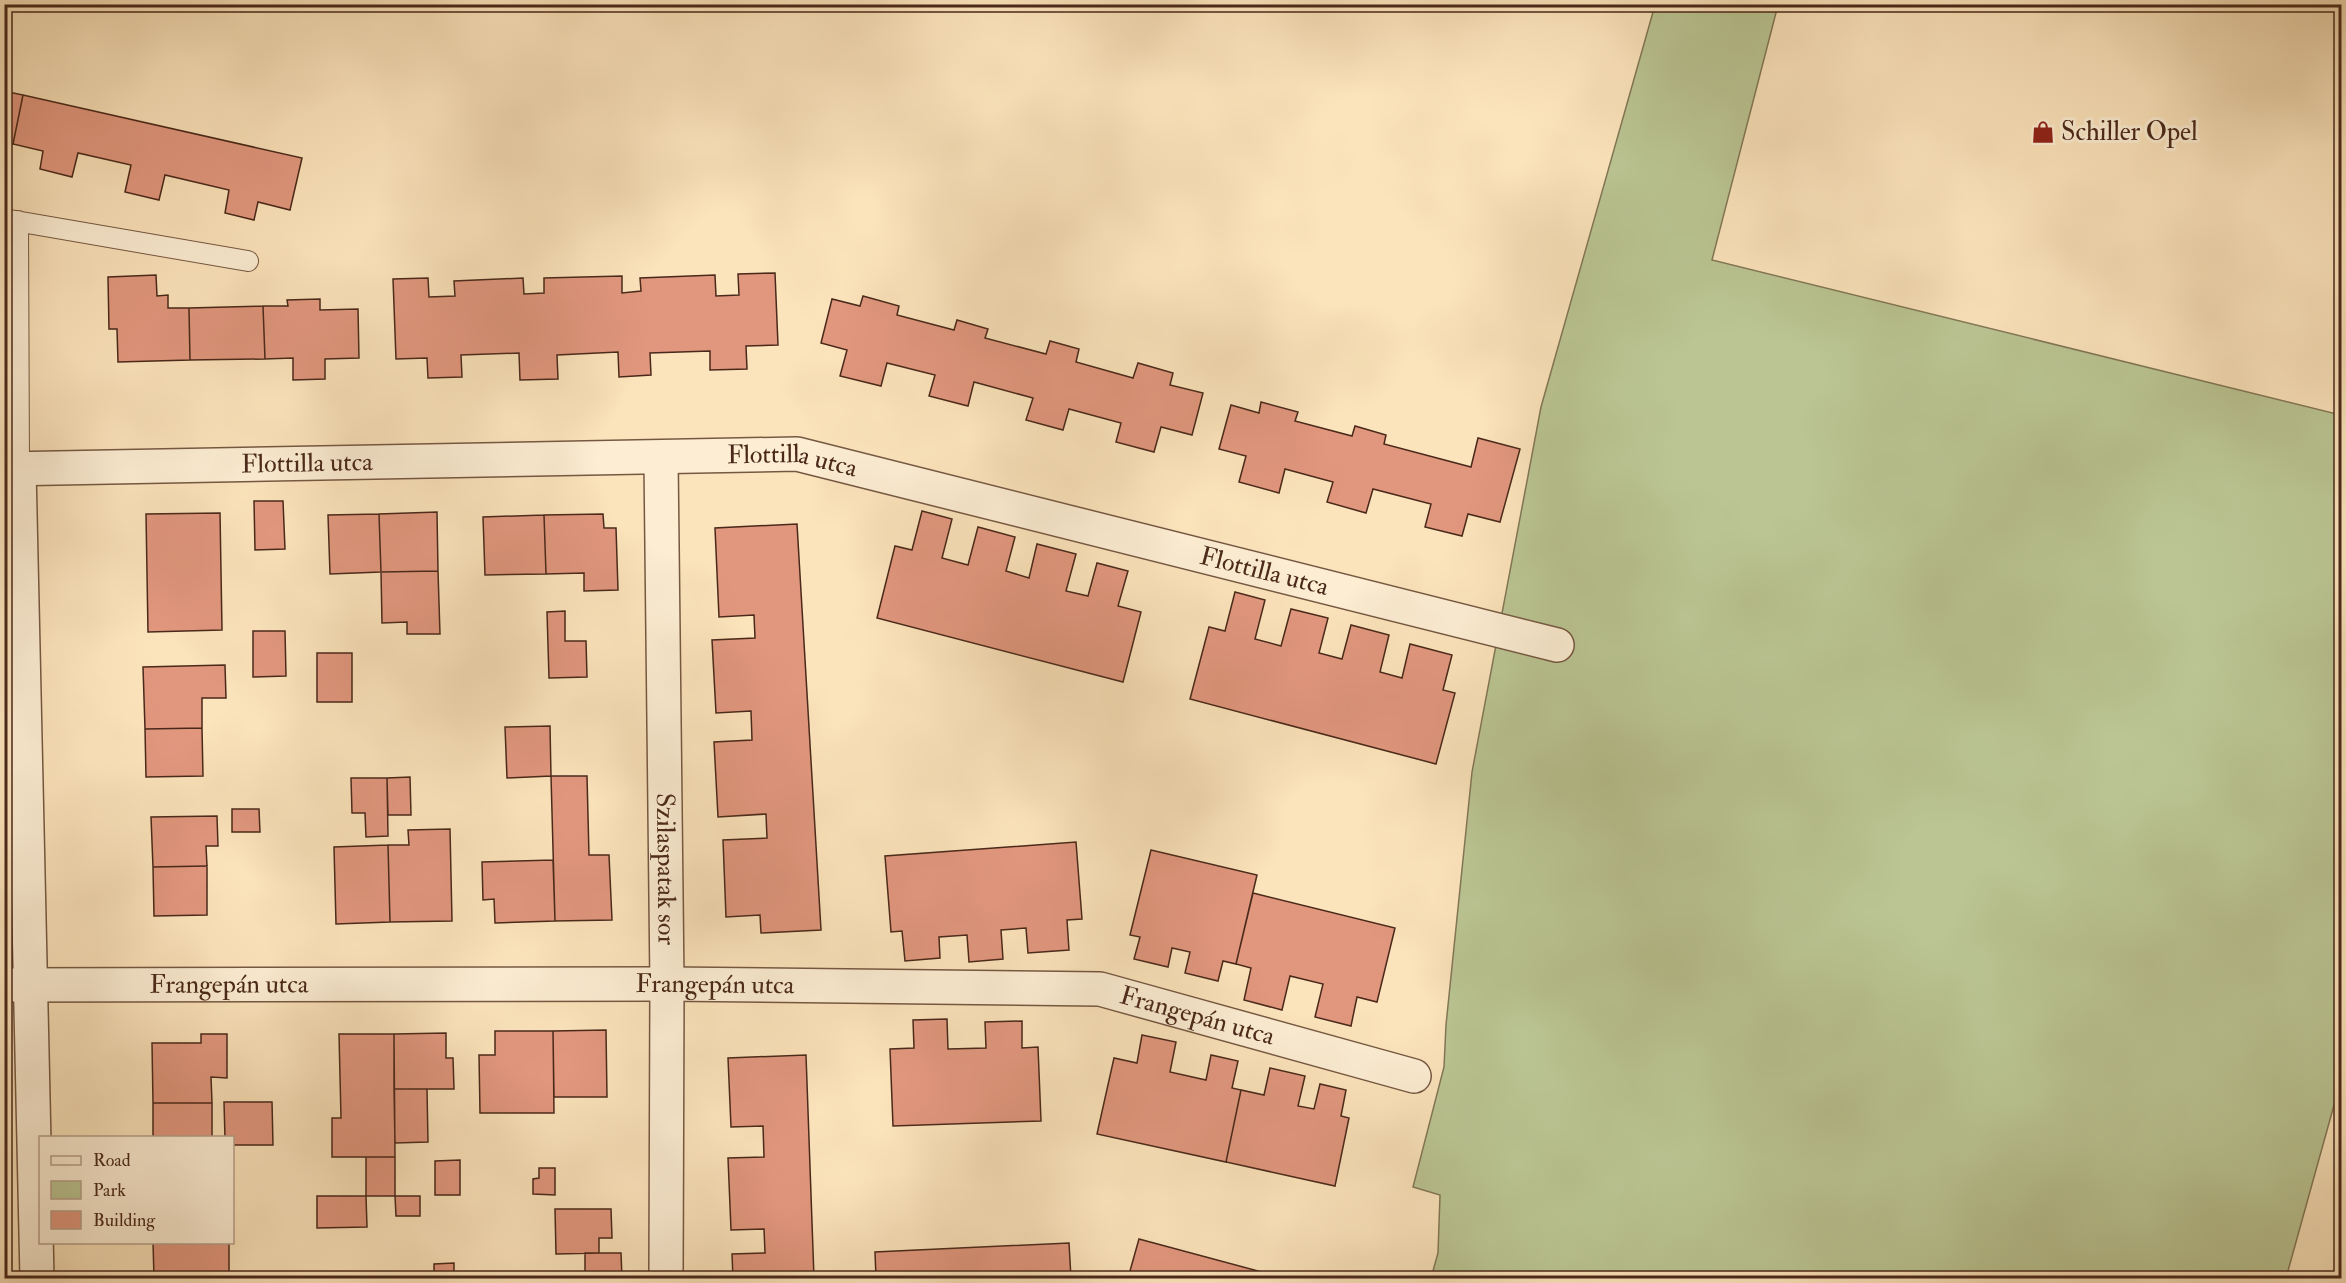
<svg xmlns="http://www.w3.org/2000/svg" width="2346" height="1283" font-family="'IM FELL Double Pica',serif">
<rect width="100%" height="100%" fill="#fbe3bb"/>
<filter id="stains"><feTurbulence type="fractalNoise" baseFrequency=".00333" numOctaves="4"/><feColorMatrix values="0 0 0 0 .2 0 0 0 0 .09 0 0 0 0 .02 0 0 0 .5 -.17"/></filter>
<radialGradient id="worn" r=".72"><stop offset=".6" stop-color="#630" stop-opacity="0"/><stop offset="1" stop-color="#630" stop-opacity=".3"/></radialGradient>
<path fill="#bac593" stroke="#827756" stroke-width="1.5" d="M1655,5H1778L1712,260L2341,415V1080L2286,1278H1431L1438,1253L1440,1195L1413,1187L1444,1067L1446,1025L1472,772L1541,407Z"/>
<path fill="#e1977e" stroke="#4a291a" stroke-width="1.5" d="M4,91L23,95L13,144L4,142Z
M23,95L302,158L290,210L258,202L254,220L225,213L229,190L165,175L159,200L125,192L131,165L78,153L72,177L40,169L43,151L13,144Z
M775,273L778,345L746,346L747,369L710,370V351L650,353L651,375L619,377L618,352L557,355L558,379L520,380L519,353L461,355L462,377L428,378L427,358L396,359L393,279L428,278L429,297L455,296L454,281L523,278L524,294L544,293V278L622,276V293L641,291L640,278L715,275L716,296L739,295L738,274Z
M156,275L157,296L168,295V308H189L190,360L118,362L117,329H109L108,277Z
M863,296L899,306L897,315L954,330L957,320L988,329L985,338L1046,354L1050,341L1079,349L1076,362L1133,378L1138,363L1173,373L1170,385L1203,393L1192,435L1161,427L1154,452L1116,442L1121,423L1069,409L1063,430L1026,420L1033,398L974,382L968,406L929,396L935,375L887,363L881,386L840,376L847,350L821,343L832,299L860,306Z
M320,299V310L358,309L359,358L325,359V379L293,380V358L265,359L263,306H288L287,300Z
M263,306L265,359L190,360L189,308Z
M1261,402L1298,412L1295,421L1352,436L1355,426L1386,435L1384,444L1471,467L1478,438L1520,449L1500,522L1468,514L1462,536L1425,527L1431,504L1373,489L1366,513L1327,502L1333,482L1285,469L1279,493L1239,482L1246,456L1219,449L1231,405L1259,413Z
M254,501H283L285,549L255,550Z
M922,511L952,519L942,558L968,565L978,527L1015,537L1006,571L1029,578L1037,544L1076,554L1066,591L1088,596L1097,563L1128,571L1118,606L1141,612L1123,682L877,618L895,546L912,550Z
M437,512L438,571L381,572L379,514Z
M220,513L222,630L148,632L146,514Z
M379,514L381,572L330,574L328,515Z
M603,514L604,528H616L618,590L584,591V573L546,574L544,515Z
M544,515L546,574L485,575L483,517Z
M797,524L821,930L761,933L760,915L726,917L723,840L767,838L766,814L718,817L714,742L752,740L751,711L716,713L712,640L755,638L754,615L719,617L715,528Z
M438,571L440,634H407V622L382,623L381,572Z
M1235,592L1265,600L1255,639L1281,646L1291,609L1328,618L1319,653L1342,659L1351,625L1389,635L1380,672L1402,678L1410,644L1452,655L1443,690L1455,693L1436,764L1190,699L1209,627L1225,631Z
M565,611V641H586L587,677L549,678L547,612Z
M253,631H285L286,676L253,677Z
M317,653H352V702H317Z
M225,665L226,698H202V728L145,729L143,667Z
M550,726L551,776L507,778L505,727Z
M202,728L203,776L146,777L145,729Z
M551,776H587L589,855H609L612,920L555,921Z
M410,777L411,815H388L387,778Z
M351,778H387L388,836L366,837L365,813H352Z
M232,809H259L260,832H232Z
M217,816L218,846H206L207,866L153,867L151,817Z
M450,829L452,921L390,922L388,845H409L408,830Z
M1076,842L1082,919L1067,920L1069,950L1028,953L1026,928L1001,930L1003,959L969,962L967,935L939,937L940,958L905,961L902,931L891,932L885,856Z
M388,845L390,922L336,924L334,847Z
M1151,850L1257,875L1236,964L1223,961L1218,981L1185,973L1190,952L1172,948L1168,967L1134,959L1140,937L1130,935Z
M553,860L555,921L495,923L494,899L483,900L482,862Z
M207,866V915L154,916L153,867Z
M1253,893L1395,928L1377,1002L1357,997L1351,1026L1315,1017L1323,984L1290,976L1282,1010L1244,1000L1251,968L1236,964Z
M947,1019L948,1049L986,1048L985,1022L1022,1021V1048L1038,1047L1041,1121L893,1126L890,1049L914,1048L913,1020Z
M606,1030L607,1097H554L553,1031Z
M495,1031H553L554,1113H480L479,1055H495Z
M446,1033V1058H453L454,1089H394V1034Z
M201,1034H227V1078L211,1077L212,1103H153L152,1043H201Z
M339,1034H394L395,1157H332V1118H341Z
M1142,1035L1176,1042L1170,1072L1206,1080L1211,1055L1238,1061L1232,1088L1241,1090L1226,1162L1097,1134L1114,1058L1137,1063Z
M806,1055L814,1278H733L732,1254L765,1253L764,1229L731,1230L728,1158L764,1157L763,1126L731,1127L728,1058Z
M1270,1068L1305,1076L1298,1106L1314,1109L1320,1084L1346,1090L1341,1116L1349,1118L1335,1186L1226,1162L1241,1090L1264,1095Z
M394,1089H427L428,1142L395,1143Z
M224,1102H272L273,1145H232V1138H225Z
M153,1103H212V1138H153Z
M366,1157H395V1196H366Z
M460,1160V1195H435V1161Z
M539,1168H555V1195L533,1194V1179L539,1178Z
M317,1196H366L367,1227L317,1228Z
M395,1196H420V1216H396Z
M555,1209H611L612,1238H599V1253L556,1254Z
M1139,1239L1284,1278H1128Z
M153,1242H229V1278H154Z
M1069,1243L1071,1278H876L875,1252Z
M585,1253H621L622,1278H556V1276H585Z
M454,1263V1277L459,1278H396V1276L434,1275V1264Z
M338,1276H396V1278H338Z
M556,1276V1278H499L498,1277Z"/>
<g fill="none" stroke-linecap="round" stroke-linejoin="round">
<g stroke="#765842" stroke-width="22">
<path id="lane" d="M4,219L248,261
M18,221L19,469"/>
</g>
<g stroke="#765842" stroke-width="36">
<g id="street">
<path id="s1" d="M661,459L667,984L666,1278"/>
<path id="s2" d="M4,469L797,454L1557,645"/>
<path d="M19,469L37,1278"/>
<path id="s3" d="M4,985L667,984L1100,989L1414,1076"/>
</g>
</g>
<use href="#lane" stroke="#fcedd3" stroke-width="20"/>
<use href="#street" stroke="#fcedd3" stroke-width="33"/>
</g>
<defs>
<g id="shop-bare" transform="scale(1.8)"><path d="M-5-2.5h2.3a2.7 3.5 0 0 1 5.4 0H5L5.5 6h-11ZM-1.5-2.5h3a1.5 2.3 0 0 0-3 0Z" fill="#8f2418" stroke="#fcedd3" stroke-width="2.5" paint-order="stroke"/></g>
</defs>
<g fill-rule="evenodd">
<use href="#shop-bare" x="2043" y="132"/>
</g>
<g text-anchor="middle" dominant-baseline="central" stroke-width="6" stroke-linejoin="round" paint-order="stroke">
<g font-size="26" fill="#4a291a" stroke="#fcedd3" text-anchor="start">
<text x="2061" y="132">Schiller Opel</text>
</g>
<g font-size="26" fill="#4a291a" stroke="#fcedd3">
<text stroke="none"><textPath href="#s2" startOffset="303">Flottilla utca</textPath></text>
<text stroke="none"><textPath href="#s2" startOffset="789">Flottilla utca</textPath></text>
<text stroke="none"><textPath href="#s2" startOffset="1275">Flottilla utca</textPath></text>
<text stroke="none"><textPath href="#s1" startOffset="410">Szilaspatak sor</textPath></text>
<text stroke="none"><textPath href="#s3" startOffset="225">Frangepán utca</textPath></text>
<text stroke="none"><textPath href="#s3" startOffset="711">Frangepán utca</textPath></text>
<text stroke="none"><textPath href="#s3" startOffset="1197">Frangepán utca</textPath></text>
</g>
</g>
<rect width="2346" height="1283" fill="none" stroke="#fbe3bb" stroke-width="24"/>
<rect x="6" y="6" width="2334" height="1271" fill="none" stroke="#4a291a" stroke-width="3"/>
<rect x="12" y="12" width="2322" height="1259" fill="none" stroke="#4a291a" stroke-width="1.5"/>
<rect x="39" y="1136" width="195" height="108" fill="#fcedd3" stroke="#b59f89" stroke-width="1.5"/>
<rect x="51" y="1156" width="30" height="9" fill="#fcedd3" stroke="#b59f89" stroke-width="1.5"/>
<text x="93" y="1166" font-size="18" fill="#4a291a">Road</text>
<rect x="51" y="1181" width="30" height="18" fill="#bac593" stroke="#b59f89" stroke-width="1.5"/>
<text x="93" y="1196" font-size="18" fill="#4a291a">Park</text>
<rect x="51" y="1211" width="30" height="18" fill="#e1977e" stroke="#b59f89" stroke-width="1.5"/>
<text x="93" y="1226" font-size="18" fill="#4a291a">Building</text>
<rect width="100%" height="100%" filter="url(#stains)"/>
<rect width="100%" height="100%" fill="url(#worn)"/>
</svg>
